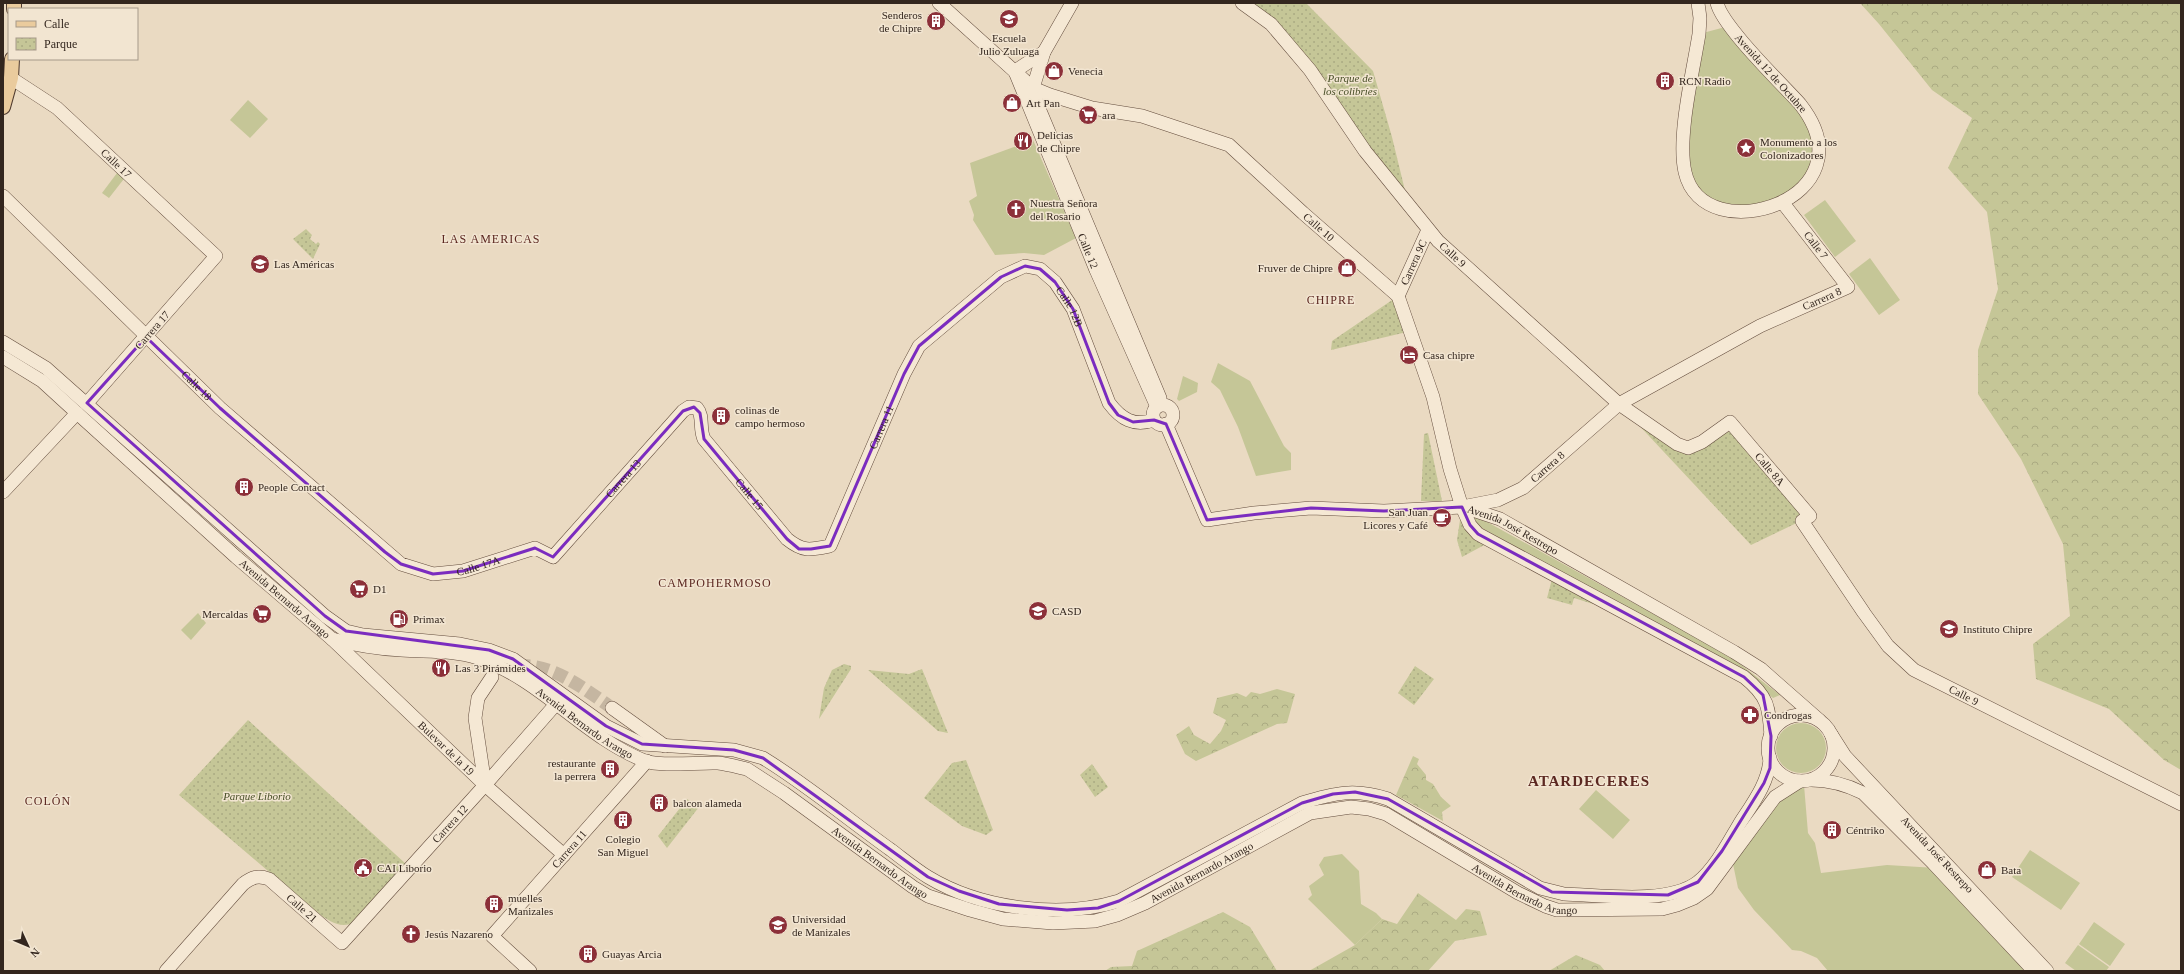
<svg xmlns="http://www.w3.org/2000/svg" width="2184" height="974" font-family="'Times New Roman',serif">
<defs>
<pattern id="forest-crowns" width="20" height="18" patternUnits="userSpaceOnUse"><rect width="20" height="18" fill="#c5c697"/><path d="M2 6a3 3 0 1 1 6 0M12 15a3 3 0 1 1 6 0" fill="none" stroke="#aaaa82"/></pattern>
<pattern id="park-dots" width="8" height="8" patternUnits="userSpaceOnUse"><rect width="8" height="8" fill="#c5c697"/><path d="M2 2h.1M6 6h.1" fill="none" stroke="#aaaa82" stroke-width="1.8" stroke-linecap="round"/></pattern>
</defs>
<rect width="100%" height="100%" fill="#eadac2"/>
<path fill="#c5c697" d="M1729,26L1814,124L1813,172L1767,209L1707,202L1685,172L1699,34Z
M248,100L268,119L250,138L230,120Z
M1033,140L1076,238L1044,255L1024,253L995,255L973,220L974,215L969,201L977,196L970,163Z
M120,169L127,175L109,198L102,193Z
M1825,200L1856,241L1835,257L1804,215Z
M1870,258L1900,300L1879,315L1849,274Z
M1218,363L1250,381L1284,446L1291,453V470L1256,476L1238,427L1220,390L1211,382Z
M1183,376L1198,383L1197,392L1179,401L1177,399Z
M1471,513L1731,657L1780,695L1773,698L1736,668L1465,519Z
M198,613L206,623L191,640L181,630Z
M1776 748a25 25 0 1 1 50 0a25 25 0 1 1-50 0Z
M1804,785L1808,833L1815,843L1821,873L1887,865L1936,868L2034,971H1828L1817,958L1801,951L1792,950L1754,910L1738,888L1733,864L1773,804Z
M1596,790L1630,820L1613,839L1579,809Z
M2030,850L2080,883L2061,910L2012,877Z
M1342,854L1359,871L1361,904L1376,913L1382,919L1355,945L1308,899L1312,895L1309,886L1324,875L1319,865L1324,857Z
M2094,922L2125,944L2110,966L2079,944Z
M2078,945L2109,967L2106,971H2076L2065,963Z"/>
<path fill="url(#forest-crowns)" d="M1860,3H2181V770L2164,760L2109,709L2036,679L2033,644L2070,616L2063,544L2021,459L1978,394V350L1998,289L1987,212L1948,168L1972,118L1932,90L1879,24Z
M1277,689L1295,694L1287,723L1277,724L1196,761L1185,754L1176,735L1189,726L1194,735L1210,744L1221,731L1226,720L1213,713L1217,698L1237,693L1246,697L1251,692L1260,694Z
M1413,756L1419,759L1417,764L1426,775V780L1433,784L1441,797L1451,806L1442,812L1443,821L1396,795Z
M1418,893L1456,920L1466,909L1480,911L1487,935L1455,941L1428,971H1309L1355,945L1382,919L1397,924Z
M1223,912L1250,927L1277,971H1105L1111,967L1132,966L1137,951Z
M1576,955L1600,965L1605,971H1549Z"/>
<path fill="url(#park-dots)" d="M1242,3H1306L1373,71L1392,137L1409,207L1310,70Z
M306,229L312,235L310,239L316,244L318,242L320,244L313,259L293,239Z
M1398,296L1411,331L1331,350L1332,341Z
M1619,404L1688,450L1732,430L1813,515L1751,545Z
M1428,433L1442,501H1421L1424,434Z
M1462,507L1488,543L1462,557L1457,540Z
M1552,579L1593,601V604L1574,598L1572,605L1547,598Z
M844,664L851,666V669L819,719L824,688L832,670Z
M1415,666L1434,679L1414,705L1398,693Z
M922,669L948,733L938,731L868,670L909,674Z
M248,720L406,864L353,923C339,929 328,920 316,912L179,795Z
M966,760L993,830L986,835L962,826L924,798L952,763Z
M1092,764L1108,787L1095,797L1080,775Z
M687,799L699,807L667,848L658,836Z"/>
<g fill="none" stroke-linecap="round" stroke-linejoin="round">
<path stroke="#c5b6a1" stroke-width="13" stroke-dasharray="13 6" stroke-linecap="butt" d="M517,666C551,662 586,690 612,708"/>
<g stroke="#644d3e" stroke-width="14">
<g id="secondary">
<path id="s1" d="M939,3L1033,88L1050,95L1092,108L1142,116L1229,145L1303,213L1398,296L1433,397L1450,469L1462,507L1470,525L1478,534L1744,677C1768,696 1769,707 1771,736"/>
<path id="s2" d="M1242,3L1271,24L1310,70L1365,151L1438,241L1619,404L1677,444L1688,448L1702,442L1730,422L1810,516L1802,521L1864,613L1888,646L1914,670L2181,804"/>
<path d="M1698,3L1700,18L1699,34C1693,72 1677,137 1685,172C1703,253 1875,199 1800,104C1781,83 1722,26 1717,3"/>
<path d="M1015,71L1044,52"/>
<path id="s3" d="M1016,74L1096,270L1157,407"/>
<path id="s4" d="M11,78L57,108L216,256L87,403"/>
<path d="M1033,88L1038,106L1160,398"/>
<path d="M1033,88L1044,52L1072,3"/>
<path id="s5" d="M3,196L220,408L401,564L433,574L463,571L535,548L553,557L683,411L689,407L697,408C704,416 699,429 704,439L787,539C803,552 810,550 830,546L904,374L919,346L1001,277L1025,266L1040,269L1055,282L1073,309L1109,403C1121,419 1134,427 1154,420"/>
<path id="s6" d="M1398,296L1428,230"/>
<path d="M3,342L46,368L325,616L346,631L363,635L460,644L489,650L513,659L606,726L642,744L734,750L763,758C807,785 849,820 891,850C903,859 915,869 928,877C981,909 1060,919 1119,901L1302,803C1334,793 1355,788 1388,799L1540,888L1564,894C1601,895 1668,905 1698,882C1716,867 1728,843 1740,823C1753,803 1769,782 1770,758"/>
<path id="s7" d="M3,357L42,381L77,413L236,557L332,639L485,785L564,855"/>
<circle cx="1163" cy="415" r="10"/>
<path id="s8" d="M1166,424L1207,520L1254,513L1311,508L1384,511L1462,507L1498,500L1523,488L1619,404L1760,326L1848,287L1783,203"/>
<path d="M3,492L77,413"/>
<path id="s9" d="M1464,507L1500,519L1734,652L1761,669L1819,720"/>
<path id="s10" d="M332,639C355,645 377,649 401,650C427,652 453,650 478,658C541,679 584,737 645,761C661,767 699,762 718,763C727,764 738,767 747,769L784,793L913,887L928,896L970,910L1003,919L1053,923L1095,921L1117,915L1145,903L1310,813L1351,807L1369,809L1386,814L1518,893L1545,906L1557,910L1662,909L1677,905L1694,898L1707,889L1775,797L1800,781"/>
<path d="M612,708L665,746"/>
<circle cx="1801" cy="748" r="33"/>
<path id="s11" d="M1831,734L1845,756L2047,971"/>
<path d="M1811,780C1830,780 1845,784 1863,793L1933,863L2034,971"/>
<path d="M485,785L475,718L478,698L492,677"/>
<path id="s12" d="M166,971L243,884C252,877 258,875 269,879L342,943L485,785L556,704"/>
<path id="s13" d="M530,971L492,936L647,761"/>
</g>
</g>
<g stroke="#503b2f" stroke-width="16">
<path id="primary" d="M14,9V3
M3,107L11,78L12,59"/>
</g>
<use href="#secondary" stroke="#f5e8d4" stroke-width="13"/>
<use href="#primary" stroke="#eacb9d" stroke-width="14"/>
</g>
<path fill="none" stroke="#7b2cbf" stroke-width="3" stroke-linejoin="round" d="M1025,266L1040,269L1055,282L1073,309L1109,403L1118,415L1133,422L1154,420L1166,424L1207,520L1311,508L1384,511L1462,507L1470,525L1478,534L1744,677L1763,695L1771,736L1770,768L1764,783L1722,851L1698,882L1668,895L1552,892L1388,799L1355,792L1333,794L1302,803L1119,901L1098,908L1067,910L999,904L959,891L928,877L763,758L734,750L642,744L606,726L513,659L489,650L346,631L325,616L87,403L146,337L220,408L385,552L401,564L433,574L463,571L535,548L553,557L683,411L694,407L700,413L704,439L787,539L799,549H811L830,546L904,374L919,346L1001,277Z"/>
<defs>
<g id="school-disc" transform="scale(1)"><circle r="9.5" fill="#8c3039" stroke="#f2e5d1"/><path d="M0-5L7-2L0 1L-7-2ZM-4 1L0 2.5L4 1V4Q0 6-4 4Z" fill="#fff"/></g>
<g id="building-disc" transform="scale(1)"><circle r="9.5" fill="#8c3039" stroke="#f2e5d1"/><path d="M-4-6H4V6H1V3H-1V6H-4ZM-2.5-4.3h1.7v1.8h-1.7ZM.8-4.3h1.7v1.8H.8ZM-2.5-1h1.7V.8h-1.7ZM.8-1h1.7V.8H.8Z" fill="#fff"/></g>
<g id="shop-disc" transform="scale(1)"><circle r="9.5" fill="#8c3039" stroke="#f2e5d1"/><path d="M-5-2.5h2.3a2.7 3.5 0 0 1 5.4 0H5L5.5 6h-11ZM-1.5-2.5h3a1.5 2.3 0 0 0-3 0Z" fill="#fff"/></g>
<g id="supermarket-disc" transform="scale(1)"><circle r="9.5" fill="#8c3039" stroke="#f2e5d1"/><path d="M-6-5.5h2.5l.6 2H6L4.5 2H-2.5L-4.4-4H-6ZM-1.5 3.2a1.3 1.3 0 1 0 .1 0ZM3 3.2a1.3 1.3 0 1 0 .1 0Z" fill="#fff"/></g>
<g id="restaurant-disc" transform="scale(1)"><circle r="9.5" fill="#8c3039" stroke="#f2e5d1"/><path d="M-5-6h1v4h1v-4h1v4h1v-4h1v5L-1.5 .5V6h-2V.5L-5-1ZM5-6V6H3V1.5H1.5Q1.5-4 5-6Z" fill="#fff"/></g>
<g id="sight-disc" transform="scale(1)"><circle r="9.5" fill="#8c3039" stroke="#f2e5d1"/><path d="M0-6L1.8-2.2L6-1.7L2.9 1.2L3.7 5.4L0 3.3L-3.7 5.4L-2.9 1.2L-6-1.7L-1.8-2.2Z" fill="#fff"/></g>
<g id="church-disc" transform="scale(1)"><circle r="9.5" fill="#8c3039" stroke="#f2e5d1"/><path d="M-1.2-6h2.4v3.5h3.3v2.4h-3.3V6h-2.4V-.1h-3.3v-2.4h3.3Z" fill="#fff"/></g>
<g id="hotel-disc" transform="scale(1)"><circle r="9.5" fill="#8c3039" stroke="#f2e5d1"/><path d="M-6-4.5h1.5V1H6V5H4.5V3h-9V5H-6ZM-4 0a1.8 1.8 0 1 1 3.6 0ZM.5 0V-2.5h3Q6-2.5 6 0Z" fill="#fff"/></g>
<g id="cafe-disc" transform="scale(1)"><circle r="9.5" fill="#8c3039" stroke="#f2e5d1"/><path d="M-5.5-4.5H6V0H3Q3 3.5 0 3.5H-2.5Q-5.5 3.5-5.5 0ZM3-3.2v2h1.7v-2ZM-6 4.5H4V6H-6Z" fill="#fff"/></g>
<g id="fuel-disc" transform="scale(1)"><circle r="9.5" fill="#8c3039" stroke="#f2e5d1"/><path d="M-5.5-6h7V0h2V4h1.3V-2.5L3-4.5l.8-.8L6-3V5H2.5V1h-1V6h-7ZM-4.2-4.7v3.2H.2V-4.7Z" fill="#fff"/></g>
<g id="pharmacy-disc" transform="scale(1)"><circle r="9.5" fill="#8c3039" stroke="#f2e5d1"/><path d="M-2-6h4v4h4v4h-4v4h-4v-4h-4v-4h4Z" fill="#fff"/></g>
<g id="civic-disc" transform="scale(1)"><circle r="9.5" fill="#8c3039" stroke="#f2e5d1"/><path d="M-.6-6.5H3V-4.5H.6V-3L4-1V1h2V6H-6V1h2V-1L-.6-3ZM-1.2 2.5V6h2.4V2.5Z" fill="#fff"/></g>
<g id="university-disc" transform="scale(1)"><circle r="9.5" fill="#8c3039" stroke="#f2e5d1"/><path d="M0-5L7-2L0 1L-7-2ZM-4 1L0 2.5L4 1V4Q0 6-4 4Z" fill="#fff"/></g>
</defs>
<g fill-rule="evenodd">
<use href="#school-disc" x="1009" y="19"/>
<use href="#building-disc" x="936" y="21"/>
<use href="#shop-disc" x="1054" y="71"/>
<use href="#building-disc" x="1665" y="81"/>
<use href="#shop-disc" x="1012" y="103"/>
<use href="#supermarket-disc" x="1088" y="115"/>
<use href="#restaurant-disc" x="1023" y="141"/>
<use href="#sight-disc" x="1746" y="148"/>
<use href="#church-disc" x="1016" y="209"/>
<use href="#school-disc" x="260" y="264"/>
<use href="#shop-disc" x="1347" y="268"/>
<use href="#hotel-disc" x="1409" y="355"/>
<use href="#building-disc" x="721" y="416"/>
<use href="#building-disc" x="244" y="487"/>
<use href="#cafe-disc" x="1442" y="518"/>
<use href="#supermarket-disc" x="359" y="589"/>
<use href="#school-disc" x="1038" y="611"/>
<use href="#supermarket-disc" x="262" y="614"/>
<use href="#fuel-disc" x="399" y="619"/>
<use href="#school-disc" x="1949" y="629"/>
<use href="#restaurant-disc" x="441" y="668"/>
<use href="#pharmacy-disc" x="1750" y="715"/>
<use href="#building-disc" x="610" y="769"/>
<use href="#building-disc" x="659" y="803"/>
<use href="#building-disc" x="623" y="820"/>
<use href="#building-disc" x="1832" y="830"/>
<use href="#civic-disc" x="363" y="868"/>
<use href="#shop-disc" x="1987" y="870"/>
<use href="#building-disc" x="494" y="904"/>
<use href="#university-disc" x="778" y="925"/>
<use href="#church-disc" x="411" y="934"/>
<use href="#building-disc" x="588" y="954"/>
</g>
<g text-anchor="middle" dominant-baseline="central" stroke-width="3" stroke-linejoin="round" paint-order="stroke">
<g font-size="11" fill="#33261e" stroke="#f2e5d1" text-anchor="start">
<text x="922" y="15" text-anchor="end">Senderos<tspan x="922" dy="13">de Chipre</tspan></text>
<text x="1009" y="38" text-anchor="middle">Escuela<tspan x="1009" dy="13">Julio Zuluaga</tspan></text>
<text x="1068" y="71">Venecia</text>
<text x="1679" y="81">RCN Radio</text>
<text x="1026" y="103">Art Pan</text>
<text x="1102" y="115">ara</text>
<text x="1037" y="135">Delicias<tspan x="1037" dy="13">de Chipre</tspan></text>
<text x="1760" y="142">Monumento a los<tspan x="1760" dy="13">Colonizadores</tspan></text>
<text x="1030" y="203">Nuestra Señora<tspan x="1030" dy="13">del Rosario</tspan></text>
<text x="274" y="264">Las Américas</text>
<text x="1333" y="268" text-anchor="end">Fruver de Chipre</text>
<text x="1423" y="355">Casa chipre</text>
<text x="735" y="410">colinas de<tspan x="735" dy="13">campo hermoso</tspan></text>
<text x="258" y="487">People Contact</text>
<text x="1428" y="512" text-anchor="end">San Juan<tspan x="1428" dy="13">Licores y Café</tspan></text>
<text x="373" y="589">D1</text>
<text x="1052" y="611">CASD</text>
<text x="248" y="614" text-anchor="end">Mercaldas</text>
<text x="413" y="619">Primax</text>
<text x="1963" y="629">Instituto Chipre</text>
<text x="455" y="668">Las 3 Pirámides</text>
<text x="1764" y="715">Condrogas</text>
<text x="596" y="763" text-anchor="end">restaurante<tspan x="596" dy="13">la perrera</tspan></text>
<text x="673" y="803">balcon alameda</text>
<text x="1846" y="830">Céntriko</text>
<text x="623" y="839" text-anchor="middle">Colegio<tspan x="623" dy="13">San Miguel</tspan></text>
<text x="377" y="868">CAI Liborio</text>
<text x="2001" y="870">Bata</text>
<text x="508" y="898">muelles<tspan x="508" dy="13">Manizales</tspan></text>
<text x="792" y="919">Universidad<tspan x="792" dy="13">de Manizales</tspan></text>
<text x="425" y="934">Jesús Nazareno</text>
<text x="602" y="954">Guayas Arcia</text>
</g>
<g font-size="11" fill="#33261e" stroke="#f2e5d1">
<text transform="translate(1771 73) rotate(48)">Avenida 12 de Octubre</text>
<text stroke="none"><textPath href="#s4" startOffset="136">Calle 17</textPath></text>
<text stroke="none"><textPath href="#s1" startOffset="453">Calle 10</textPath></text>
<text transform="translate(1816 245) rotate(52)">Calle 7</text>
<text stroke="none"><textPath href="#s3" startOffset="191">Calle 12</textPath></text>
<text stroke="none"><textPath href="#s2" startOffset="330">Calle 9</textPath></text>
<text stroke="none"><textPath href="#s6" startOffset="37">Carrera 9C</textPath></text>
<text stroke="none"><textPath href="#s8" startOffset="781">Carrera 8</textPath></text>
<text stroke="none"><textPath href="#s5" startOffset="1537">Calle 12B</textPath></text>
<text transform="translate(152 330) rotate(-49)">Carrera 17</text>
<text stroke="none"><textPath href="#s5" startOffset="271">Calle 18</textPath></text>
<text stroke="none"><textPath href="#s5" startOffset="1250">Carrera 11</textPath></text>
<text stroke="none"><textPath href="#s8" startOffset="457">Carrera 8</textPath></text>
<text stroke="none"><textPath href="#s2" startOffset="747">Calle 8A</textPath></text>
<text stroke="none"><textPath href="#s5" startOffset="807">Carrera 13</textPath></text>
<text stroke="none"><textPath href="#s5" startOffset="1016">Calle 15</textPath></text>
<text stroke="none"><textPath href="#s9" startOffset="54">Avenida José Restrepo</textPath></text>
<text stroke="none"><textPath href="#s5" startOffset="622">Calle 17A</textPath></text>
<text stroke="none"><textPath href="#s7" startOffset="372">Avenida Bernardo Arango</textPath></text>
<text stroke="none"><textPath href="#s2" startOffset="1061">Calle 9</textPath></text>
<text stroke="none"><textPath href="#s10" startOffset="273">Avenida Bernardo Arango</textPath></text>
<text stroke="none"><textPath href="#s7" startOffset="592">Bulevar de la 19</textPath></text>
<text stroke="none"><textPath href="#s12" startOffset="402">Carrera 12</textPath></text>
<text stroke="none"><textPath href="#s13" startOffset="168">Carrera 11</textPath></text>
<text stroke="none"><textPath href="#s11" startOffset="161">Avenida José Restrepo</textPath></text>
<text stroke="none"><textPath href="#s10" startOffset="610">Avenida Bernardo Arango</textPath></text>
<text stroke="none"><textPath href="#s10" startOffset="957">Avenida Bernardo Arango</textPath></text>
<text stroke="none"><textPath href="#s10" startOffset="1317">Avenida Bernardo Arango</textPath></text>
<text stroke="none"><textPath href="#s12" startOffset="188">Calle 21</textPath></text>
</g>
<g font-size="11" font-style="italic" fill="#474e26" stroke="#f2e5d1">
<text x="1350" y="78">Parque de<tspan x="1350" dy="13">los colibríes</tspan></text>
<text x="257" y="796">Parque Liborio</text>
</g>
<g font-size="12" letter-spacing="1" fill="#5c2821" stroke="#f2e5d1">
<text x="491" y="239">LAS AMERICAS</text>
<text x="1331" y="300">CHIPRE</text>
<text x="715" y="583">CAMPOHERMOSO</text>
<text x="48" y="801">COLÓN</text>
</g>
<g font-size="15" font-weight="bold" letter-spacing="1" fill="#5c2821" stroke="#f2e5d1">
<text x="1589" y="781">ATARDECERES</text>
</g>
</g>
<rect width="2184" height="974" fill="none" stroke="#33261e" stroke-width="8"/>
<rect x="8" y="8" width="130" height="52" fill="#f2e5d1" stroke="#a69989"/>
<rect x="16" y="21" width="20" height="6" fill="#eacb9d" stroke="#a69989"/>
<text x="44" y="28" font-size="12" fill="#33261e">Calle</text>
<rect x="16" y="38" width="20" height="12" fill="url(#park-dots)" stroke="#a69989"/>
<text x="44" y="48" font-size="12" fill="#33261e">Parque</text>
<g transform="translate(28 946) rotate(134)" stroke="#f2e5d1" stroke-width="3" paint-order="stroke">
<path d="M0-3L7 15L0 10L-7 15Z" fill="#33261e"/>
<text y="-6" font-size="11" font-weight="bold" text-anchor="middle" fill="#33261e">N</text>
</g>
</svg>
